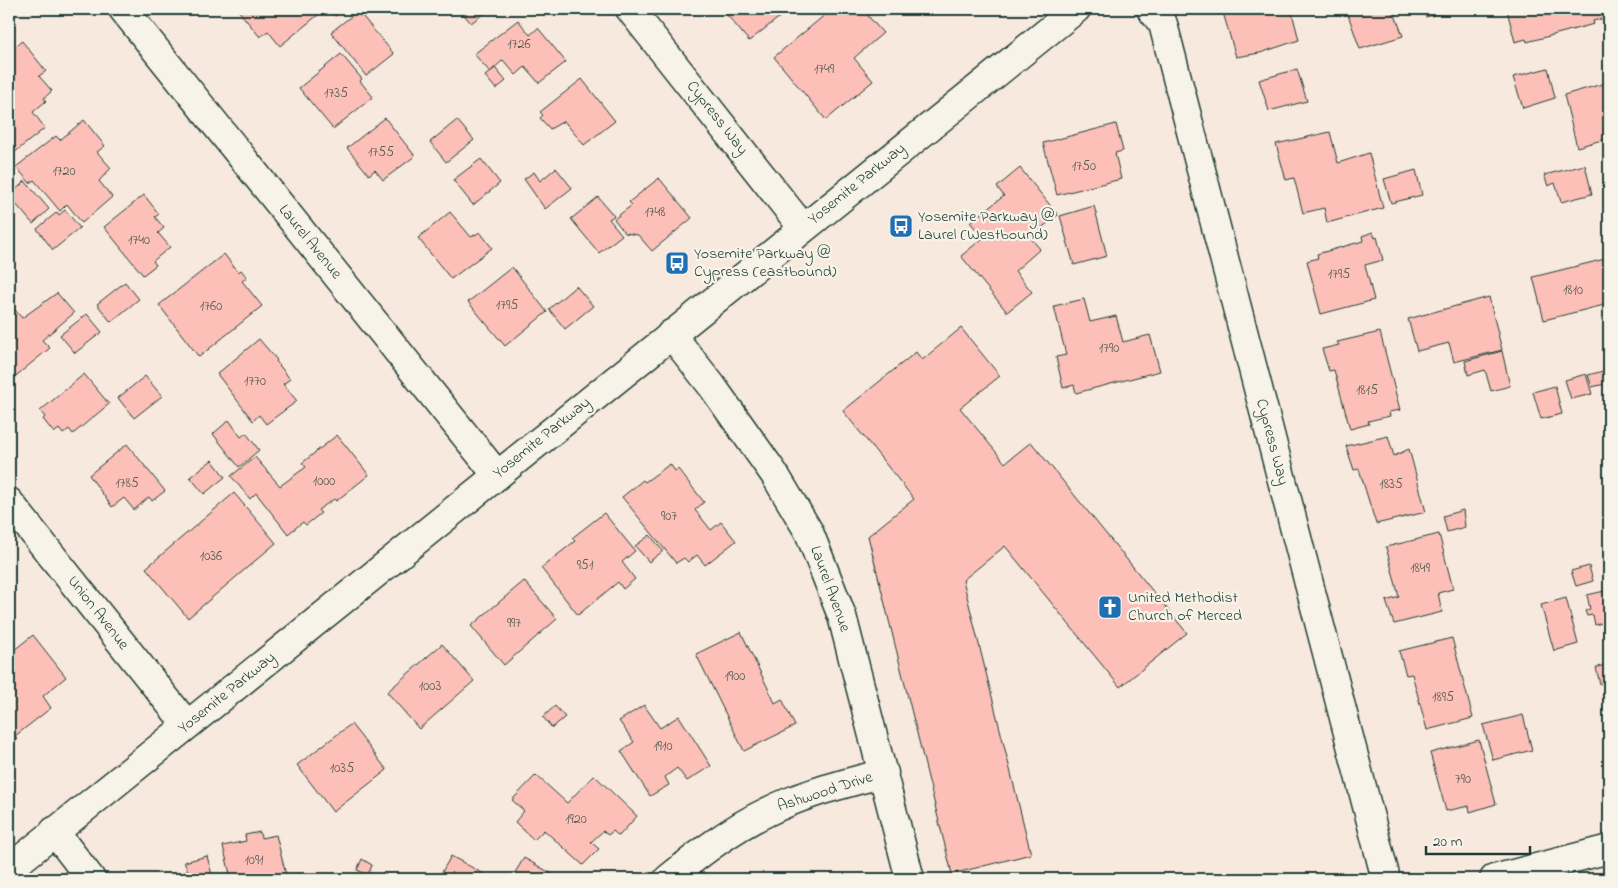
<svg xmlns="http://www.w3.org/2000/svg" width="1618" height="888" font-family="'Indie Flower',sans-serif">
<rect width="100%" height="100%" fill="#f8e9de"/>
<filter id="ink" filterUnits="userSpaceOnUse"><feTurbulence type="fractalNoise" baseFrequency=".02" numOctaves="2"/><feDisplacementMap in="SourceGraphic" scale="10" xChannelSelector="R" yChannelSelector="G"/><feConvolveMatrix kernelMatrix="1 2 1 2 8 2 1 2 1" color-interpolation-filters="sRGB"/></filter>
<g filter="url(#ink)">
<path fill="#fcc0b8" stroke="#1f3d34" d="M237,9H323L324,10L280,46L268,31L260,37Z
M329,9H345L335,16Z
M459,9H490L471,23Z
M722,9H790L749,41Z
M832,9H862L883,33L854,58L873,81L826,120L774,57Z
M1222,9H1291L1299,40L1260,53L1236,57Z
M1346,9H1390L1391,13L1394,12L1403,36L1360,49Z
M1423,9H1444L1445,12L1426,17Z
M1510,9H1602L1605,18L1593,21L1594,24L1527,42L1526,39L1515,42L1507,10Z
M358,11L394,54L366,76L331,32Z
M518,20L530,35L538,28L566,62L539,83L525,67L516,75L503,60L490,72L474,54Z
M22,41L46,71L39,76L52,91L44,98L46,101L33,112L45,128L9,157V51Z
M341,54L362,79L360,81L373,97L333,129L299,88Z
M495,68L506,81L496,89L485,76Z
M1548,68L1555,98L1523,108L1513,77Z
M1297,69L1307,101L1269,111L1259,80Z
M582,79L615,121L584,145L564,121L550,129L540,118L543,115L540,112Z
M1609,82V138L1577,147L1564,95Z
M385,118L415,156L383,180L375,170L369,175L347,148Z
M84,120L105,146L97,152L111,168L99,181L112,197L82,223L67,204L60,211L34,180L30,183L16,167L56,136L60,140Z
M457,120L474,140L446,162L430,142Z
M1116,124L1123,151L1115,153L1121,179L1057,195L1043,143Z
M1330,132L1338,163L1369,153L1383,208L1327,223L1324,208L1303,213L1294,178L1286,180L1276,144Z
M481,159L500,183L473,205L453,180Z
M1585,165L1592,194L1561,202L1555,183L1548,186L1544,175Z
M556,168L572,188L545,209L524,179L534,172L540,181Z
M1020,168L1058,215L1030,237L1040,249L1015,271L1032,292L1007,312L961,256L983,238L970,222L1004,196L997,187Z
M1416,170L1422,195L1391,203L1384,179Z
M9,171L16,180L9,186Z
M659,178L692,218L652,251L638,235L625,233L614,219L632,205L629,202Z
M25,181L49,209L33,224L9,196Z
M1609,183V209L1604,185Z
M144,195L159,214L155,217L164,228L158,233L170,247L153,261L156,265L143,275L104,227Z
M598,197L614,216L609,219L622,235L599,253L571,219Z
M1094,206L1107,256L1074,265L1060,216Z
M65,210L80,228L53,250L37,229L57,212L59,215Z
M450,212L471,237L480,232L492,248L451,279L418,238Z
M1373,232L1375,238L1377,237L1383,260L1365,265L1374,300L1321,314L1307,261L1318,258L1317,254L1363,241L1362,236Z
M224,254L238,272L241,270L247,277L242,281L262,306L199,357L159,305Z
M1605,259L1607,267H1609V308L1608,304L1544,320L1533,277Z
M512,267L547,312L505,346L468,302Z
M125,282L139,299L111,322L97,304Z
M576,286L593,306L565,329L549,309Z
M57,293L74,313L42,340L50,348L12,379L9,375V305L10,304L22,318Z
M1489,297L1502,350L1454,362L1449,343L1417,351L1408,319Z
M1084,299L1090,322L1116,316L1123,342L1150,335L1160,371L1076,393L1074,385L1063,388L1056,357L1066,355L1054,306Z
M87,314L102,332L75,353L60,335Z
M961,328L1000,376L960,408L1005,463L1031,442L1187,633L1120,687L1005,546L963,580L1031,854L952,874L868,536L914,499L843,411L916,352L922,360Z
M1380,332L1400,410L1389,412L1390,416L1368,421L1369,424L1350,429L1334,370L1329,371L1322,349L1339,345L1337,342Z
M259,339L277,360L276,361L290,379L283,384L297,401L266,424L259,415L253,421L217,374Z
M1502,351L1510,386L1491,391L1485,370L1468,375L1465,361Z
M1607,370L1609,383L1592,387L1588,375Z
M84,374L109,404L73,434L69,429L63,434L59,429L54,433L43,419L45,417L40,411Z
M1586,374L1592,394L1571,399L1565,380Z
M145,376L162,396L134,418L118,398Z
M1555,386L1562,414L1541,419L1533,392Z
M229,420L241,437L246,433L259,450L239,467L213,434Z
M337,435L369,475L336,501L334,499L318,510L321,513L306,525L303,522L288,534L256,493L250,499L231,476L255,457L280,486L306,467L302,463Z
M1388,436L1394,456L1409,449L1426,512L1376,524L1359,469L1354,470L1346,446Z
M127,444L165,491L152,501L149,497L134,510L124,498L112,507L89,475Z
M212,460L225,477L204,494L190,477Z
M670,464L675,471L678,469L704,502L695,510L711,530L721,522L736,541L705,565L697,555L688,562L684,558L676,563L622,497L643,480L645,482Z
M234,493L276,543L188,618L146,568Z
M1463,510L1465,527L1447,532L1443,516Z
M604,513L635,551L622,562L635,579L623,589L618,582L578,615L541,568L575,541L572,538Z
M1439,534L1453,589L1438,593L1442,612L1394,624L1386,601L1399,597L1386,547Z
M650,535L663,551L649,562L635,546Z
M1589,566L1593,581L1576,586L1571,571Z
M524,581L557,619L504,665L471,626Z
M1609,590V621L1595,625L1593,615L1587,616L1585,611L1590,609L1587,595Z
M1566,598L1578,644L1554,651L1541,605Z
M741,632L775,703L782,699L795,726L744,751L696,654Z
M33,635L66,677L43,696L51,708L15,736L17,738L9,745V663L13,659L9,654Z
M1452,638L1473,718L1427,730L1412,674L1406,675L1399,651Z
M442,644L474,681L419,729L387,692Z
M1609,663V681L1600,684L1596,668Z
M644,705L660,728L679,716L711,766L687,781L677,768L665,777L669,785L650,796L621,751L634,742L619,721Z
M555,706L565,717L552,728L543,717Z
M1523,715L1532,750L1493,760L1483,725Z
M351,724L387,770L333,812L297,765Z
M1479,740L1496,804L1470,812L1469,806L1446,811L1430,753Z
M536,775L567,803L594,775L637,816L619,836L613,831L608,835L603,831L591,842L599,849L583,865L544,830L534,840L515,822L524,811L512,800Z
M260,832L261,838L276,835L287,879H247L246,875L231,878L223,846L246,841L245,835Z
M207,856L213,879H170L169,876L188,871L184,862Z
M451,856L493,879H438Z
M524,858L561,879H511Z
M362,859L372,865L368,875L357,870Z"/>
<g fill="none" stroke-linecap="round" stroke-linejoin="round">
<g stroke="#1f3d34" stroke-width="31">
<path id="minor" d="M123,9L497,475
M630,9L803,228
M1151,9L1163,24L1386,879
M671,334L712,386L775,475L809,532L842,616L910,879
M9,502L187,725
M54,831L91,879
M668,879C699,854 731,829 767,812C804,793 844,784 884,773
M1494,879L1609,849"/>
</g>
<g stroke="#1f3d34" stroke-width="31">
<path id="primary" d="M9,869L1076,9"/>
</g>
<use href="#minor" stroke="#f7f3e8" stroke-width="28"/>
<use href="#primary" stroke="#f7f3e8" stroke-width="28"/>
</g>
</g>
<defs>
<g id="bus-square" transform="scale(1.25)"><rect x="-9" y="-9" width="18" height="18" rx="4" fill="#1f6fb2" stroke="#f7f3e8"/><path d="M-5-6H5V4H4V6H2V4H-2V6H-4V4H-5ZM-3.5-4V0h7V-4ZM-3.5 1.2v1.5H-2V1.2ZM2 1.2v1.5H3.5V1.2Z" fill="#fff"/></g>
<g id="church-square" transform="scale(1.25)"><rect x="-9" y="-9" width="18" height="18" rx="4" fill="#1f6fb2" stroke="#f7f3e8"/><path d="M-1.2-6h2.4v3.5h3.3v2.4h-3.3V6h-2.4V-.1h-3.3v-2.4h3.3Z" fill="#fff"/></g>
</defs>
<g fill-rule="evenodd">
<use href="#bus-square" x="901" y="226"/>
<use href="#bus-square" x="677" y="263"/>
<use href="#church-square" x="1110" y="607"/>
</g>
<g text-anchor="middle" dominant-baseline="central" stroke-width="4.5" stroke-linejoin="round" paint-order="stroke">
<g font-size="14" fill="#565e55">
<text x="519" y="44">1726</text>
<text x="824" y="69">1749</text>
<text x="336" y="93">1735</text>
<text x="381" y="152">1755</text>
<text x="1084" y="166">1750</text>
<text x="64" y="171">1720</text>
<text x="655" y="212">1748</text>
<text x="139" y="240">1740</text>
<text x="1339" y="274">1795</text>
<text x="1573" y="290">1810</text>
<text x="507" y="305">1795</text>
<text x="211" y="306">1760</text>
<text x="1109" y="348">1790</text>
<text x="255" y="381">1770</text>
<text x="1367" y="390">1815</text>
<text x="324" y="481">1000</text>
<text x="127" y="483">1785</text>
<text x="1391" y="484">1835</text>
<text x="669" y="516">907</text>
<text x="211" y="556">1036</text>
<text x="585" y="565">951</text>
<text x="1420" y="568">1849</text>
<text x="514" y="623">997</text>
<text x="735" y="676">1900</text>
<text x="430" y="686">1003</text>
<text x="1443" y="697">1895</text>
<text x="663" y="746">1910</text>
<text x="342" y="768">1035</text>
<text x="1463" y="779">790</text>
<text x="576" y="819">1920</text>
<text x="254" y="860">1091</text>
</g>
<g font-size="16" fill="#1f3d34" stroke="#f7f3e8">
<text transform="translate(717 118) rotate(52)">Cypress Way</text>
<text transform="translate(857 184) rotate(-39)">Yosemite Parkway</text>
<text transform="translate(310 242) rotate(51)">Laurel Avenue</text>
<text transform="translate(542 438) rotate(-39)">Yosemite Parkway</text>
<text transform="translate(1272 442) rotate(75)">Cypress Way</text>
<text transform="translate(830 589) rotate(70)">Laurel Avenue</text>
<text transform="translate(98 613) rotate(52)">Union Avenue</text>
<text transform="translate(227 693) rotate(-39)">Yosemite Parkway</text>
<text transform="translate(825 792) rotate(-18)">Ashwood Drive</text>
</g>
<g font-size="16" fill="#1f3d34" stroke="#f7f3e8" text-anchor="start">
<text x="918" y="217">Yosemite Parkway @<tspan x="918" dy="18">Laurel (Westbound)</tspan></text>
<text x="694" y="254">Yosemite Parkway @<tspan x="694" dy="18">Cypress (eastbound)</tspan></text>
<text x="1128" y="598">United Methodist<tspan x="1128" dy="18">Church of Merced</tspan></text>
</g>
</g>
<rect width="1618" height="888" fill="none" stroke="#f7f3e8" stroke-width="30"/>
<rect x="15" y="15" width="1588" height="858" fill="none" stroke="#1f3d34" stroke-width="2" filter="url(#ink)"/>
<path d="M1426 846v8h104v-8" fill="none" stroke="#1f3d34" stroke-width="2.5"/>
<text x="1433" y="846" font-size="15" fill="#1f3d34" stroke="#f7f3e8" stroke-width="4" paint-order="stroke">20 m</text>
</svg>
